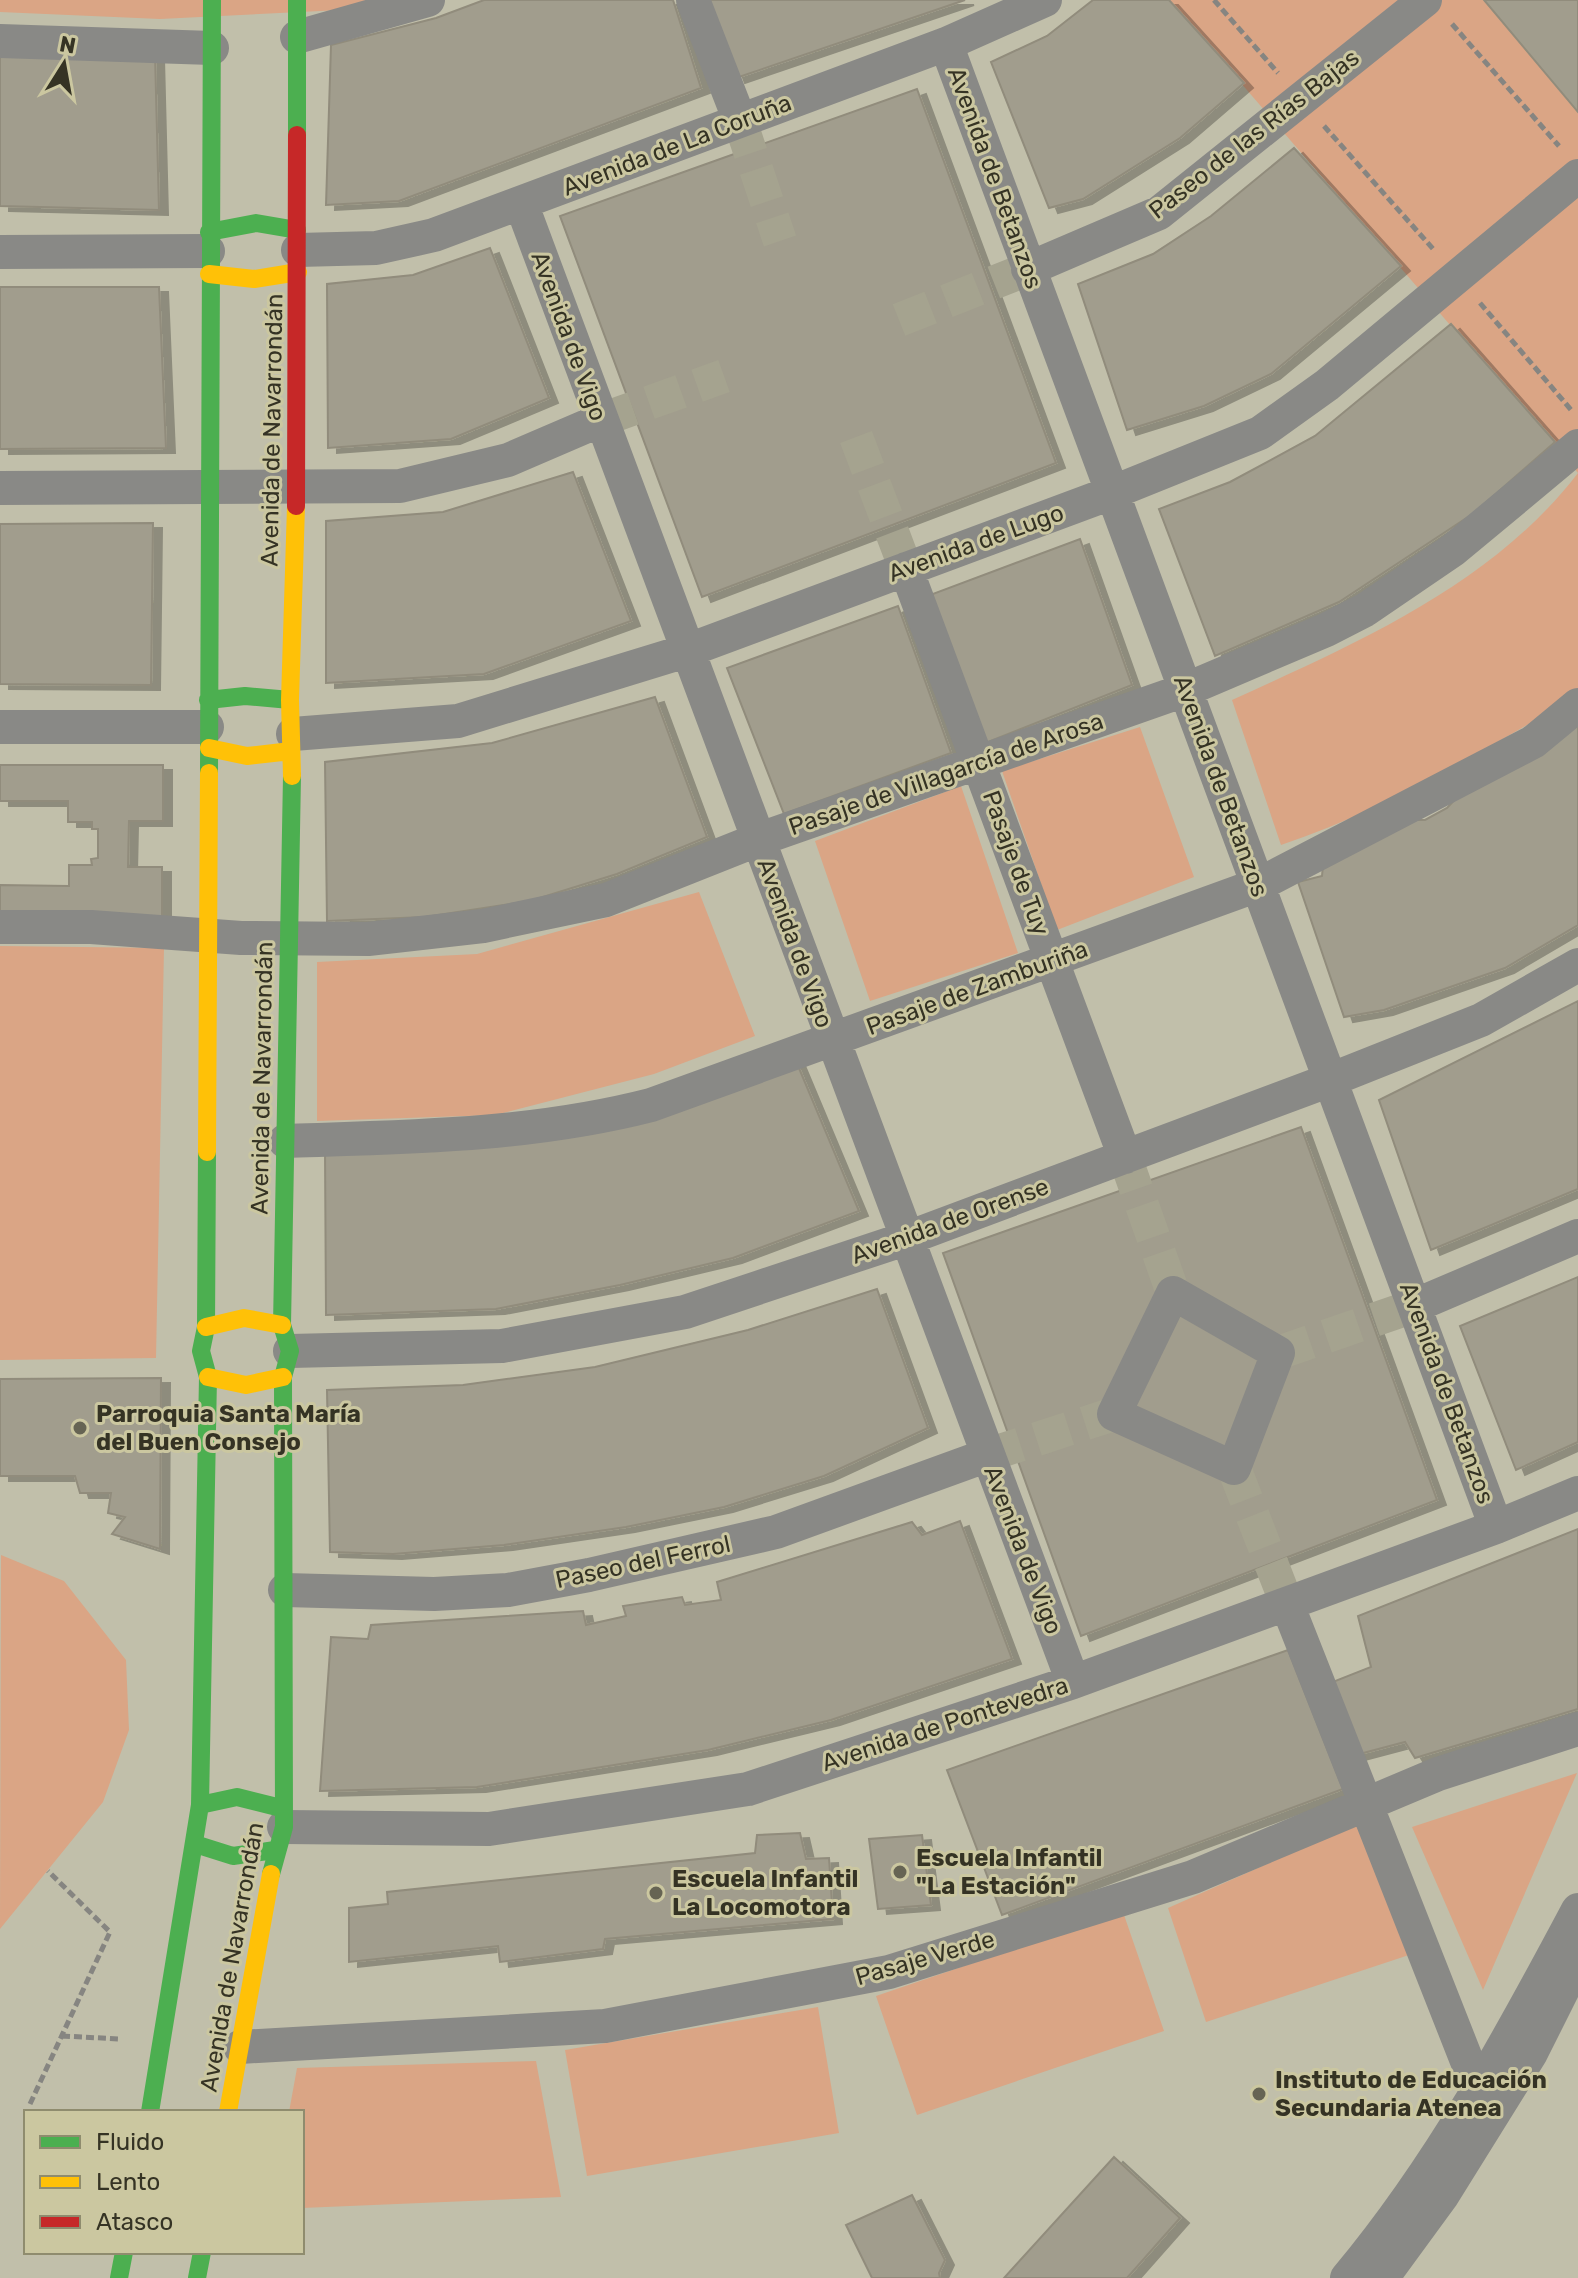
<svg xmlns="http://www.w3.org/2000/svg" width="1578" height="2278" font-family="Rubik,sans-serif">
<defs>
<filter id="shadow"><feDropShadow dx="9" dy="5" stdDeviation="0" flood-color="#0004"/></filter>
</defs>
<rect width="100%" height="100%" fill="#c1bfaa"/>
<path fill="#daa585" d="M0,0H367L341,10L160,19L0,12Z
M1169,0H1484L1578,112V473Z
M1578,473V695C1481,752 1388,809 1281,845L1232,700C1357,643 1492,585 1578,473Z
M1140,727L1194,877L1057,930L1002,771Z
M961,786L1018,953L870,1001L815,841Z
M699,892L755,1036L654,1074L495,1115L317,1121V962L477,954Z
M0,946L164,948L156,1358L0,1360Z
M1,1555L64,1581L126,1660L129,1730L103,1802L0,1929Z
M1577,1773L1483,1990L1412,1827Z
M1370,1818L1409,1955L1206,2022L1168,1908Z
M1123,1912L1164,2031L917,2115L876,1996Z
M818,2007L839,2133L587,2176L565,2050Z
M536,2061L561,2197L302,2208V2112H289L297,2068Z"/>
<path fill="#a19d8d" stroke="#918c7c" stroke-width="2" filter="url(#shadow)" d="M484,0H673L701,88L399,201L326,205L331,45L436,18Z
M707,0H965L736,78Z
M1093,0H1169L1244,83L1180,138L1083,199L1049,208L991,62L1047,36Z
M1484,0H1578V112Z
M0,53L155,54L159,210L0,206Z
M917,89L1056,463L702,597L560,216Z
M1294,148L1401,266L1271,374L1204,406L1127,430L1078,284L1153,254L1211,216Z
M490,248L549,398L451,439L328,448L327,284L413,275Z
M0,287H159L166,448L0,449Z
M1451,324L1555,442L1474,513L1339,602L1215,656L1159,509L1230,482L1315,436Z
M573,472L631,621L484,674L326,683V521L443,512Z
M153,523L151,685L0,684V524Z
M1080,539L1132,685L983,744L930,595Z
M898,606L951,753L784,814L727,668Z
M655,697L707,837L617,874L530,901L425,917L327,921L325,762L492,743Z
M1578,717V925L1505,968L1384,1010L1344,1017L1298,882L1322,876L1323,865L1411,820H1425L1447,808L1462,792Z
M0,765H163V821H129L128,867H162V922H0V885L69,886V865H92L91,859L98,858V829H92V822H68V801H0Z
M1578,1001V1189L1431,1250L1379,1100Z
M796,1061L859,1211L733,1258L620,1285L496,1309L326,1315L325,1149L682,1102Z
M1301,1127L1437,1500L1081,1636L943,1253Z
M1578,1277V1442L1516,1470L1460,1326Z
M877,1289L928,1428L824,1476L724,1507L626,1527L504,1545L393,1554L330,1552L327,1390L463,1385L595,1367L748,1330Z
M161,1378L160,1549L112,1534L125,1517L108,1513L111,1493H80L75,1476H0V1379Z
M960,1521L1012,1659L831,1720L708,1750L477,1787L320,1791L331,1637L368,1639L371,1625L583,1611L586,1625L626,1616L623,1606L682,1597L685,1605L721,1600L717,1582L912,1522L922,1535Z
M1578,1529V1709L1415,1758L1405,1742L1352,1756L1325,1685L1371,1667L1358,1616Z
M1288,1650L1343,1789L1002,1915L947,1770Z
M800,1833L806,1859L829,1858L833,1919L605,1939L603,1949L500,1962L498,1946L349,1962V1908L388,1904L387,1892L755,1853L757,1835Z
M922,1835L931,1905L878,1909L869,1839Z
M1114,2157L1180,2218L1127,2278H1004Z
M912,2195L945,2260L939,2273L940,2278H872L846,2225Z"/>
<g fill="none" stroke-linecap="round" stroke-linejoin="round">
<path stroke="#a5a38f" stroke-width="34" stroke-dasharray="34 17" stroke-linecap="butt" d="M740,121L780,241
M899,320L1028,269
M601,420L724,376
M856,437L906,569
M1125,1157L1173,1293
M1278,1353L1414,1306
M988,1455L1114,1414
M1234,1468L1287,1604"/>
<path stroke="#868581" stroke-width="5" stroke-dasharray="8 4" stroke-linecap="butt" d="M1214,0L1278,73
M1452,24L1559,146
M1324,126L1434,250
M1480,303L1572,411
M62,2036L120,2039
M30,2104L110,1932L48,1871"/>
<path stroke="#898986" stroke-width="34" d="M693,0L740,121
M297,37L428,0
M0,41L212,48
M946,44L1496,1527
M521,203L1073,1682
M298,250L376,248L434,235L946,44L1045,0
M0,252L208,251
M1028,269L1159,213L1425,0
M0,488L400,486L508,460L601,420
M906,569L1125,1157
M0,727H207
M293,734L458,721L686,651L1111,493L1260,433L1327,385L1578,176
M0,927H91L241,938L368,939L483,926L606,900L757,840L1185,690L1326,630L1365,610L1453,550L1578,446
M285,1141C408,1137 530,1136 651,1105L1258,885L1533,742L1578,705
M1173,1293L1278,1353L1234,1468L1114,1414Z
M1414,1306L1578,1236
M290,1351L502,1346L685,1312L905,1239L1330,1080L1481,1020L1578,965
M285,1590L434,1594L508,1590L589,1575L776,1532L988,1455
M1287,1604L1478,2089
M284,1827L489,1829L748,1789L1073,1682L1496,1527L1578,1493
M240,2047L605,2026L889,1972L1193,1877L1438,1774L1578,1729
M1347,2278C1440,2167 1510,2038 1578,1910
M1382,2278L1442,2196L1531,2053L1578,1959"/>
<path stroke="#4caf50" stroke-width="18" d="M297,0V135
M209,232L256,223L297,230
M208,700L245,696L290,700
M209,773L212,0
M200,1805L237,1797L281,1808
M195,1844L233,1856L275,1850
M271,1874L284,1827L283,1377L290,1351L282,1325L292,776
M150,2112L200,1805L208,1377L201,1351L206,1327L207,1152
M119,2278L124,2252
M197,2278L202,2252"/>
<path stroke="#ffc107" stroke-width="18" d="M209,274L254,279L298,272
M209,748L247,756L291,751
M292,776L290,700L296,506
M207,1152L209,773
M206,1327L244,1318L282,1325
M208,1377L246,1385L283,1377
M228,2112L271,1874"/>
<path stroke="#c62828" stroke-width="18" d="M296,506L297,135"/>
</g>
<g fill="#666453" stroke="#cbc7a0" stroke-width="3">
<circle cx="80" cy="1428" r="8"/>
<circle cx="900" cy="1872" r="8"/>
<circle cx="656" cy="1893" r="8"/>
<circle cx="1259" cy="2094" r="8"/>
</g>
<g text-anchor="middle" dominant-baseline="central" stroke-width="6" stroke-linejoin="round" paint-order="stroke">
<g font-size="24" fill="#353324" stroke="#cbc7a0">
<text transform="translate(1254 134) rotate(-38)">Paseo de las Rías Bajas</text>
<text transform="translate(677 145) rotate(-21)">Avenida de La Coruña</text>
<text transform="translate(995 178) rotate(70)">Avenida de Betanzos</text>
<text transform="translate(569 336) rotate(70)">Avenida de Vigo</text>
<text transform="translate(272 430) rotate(-89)">Avenida de Navarrondán</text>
<text transform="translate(976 543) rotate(-20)">Avenida de Lugo</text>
<text transform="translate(946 774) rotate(-19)">Pasaje de Villagarcía de Arosa</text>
<text transform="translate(1221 786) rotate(70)">Avenida de Betanzos</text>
<text transform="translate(1016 863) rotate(70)">Pasaje de Tuy</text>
<text transform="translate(795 943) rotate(70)">Avenida de Vigo</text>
<text transform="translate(977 988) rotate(-20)">Pasaje de Zamburiña</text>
<text transform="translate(262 1078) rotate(-89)">Avenida de Navarrondán</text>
<text transform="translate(950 1221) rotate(-20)">Avenida de Orense</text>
<text transform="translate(1447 1393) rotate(70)">Avenida de Betanzos</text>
<text transform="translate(1023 1550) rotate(69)">Avenida de Vigo</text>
<text transform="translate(643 1562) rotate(-12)">Paseo del Ferrol</text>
<text transform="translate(945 1724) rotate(-18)">Avenida de Pontevedra</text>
<text transform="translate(232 1957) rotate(-80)">Avenida de Navarrondán</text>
<text transform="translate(925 1958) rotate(-16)">Pasaje Verde</text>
</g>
<g font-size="24" font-weight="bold" fill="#353324" stroke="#cbc7a0" text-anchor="start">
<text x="96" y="1414">Parroquia Santa María<tspan x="96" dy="28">del Buen Consejo</tspan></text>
<text x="916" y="1858">Escuela Infantil<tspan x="916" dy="28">"La Estación"</tspan></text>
<text x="672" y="1879">Escuela Infantil<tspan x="672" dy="28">La Locomotora</tspan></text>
<text x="1275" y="2080">Instituto de Educación<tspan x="1275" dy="28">Secundaria Atenea</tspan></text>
</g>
</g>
<rect x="24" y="2110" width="280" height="144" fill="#cbc7a0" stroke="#8f8c6e" stroke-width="2"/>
<rect x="40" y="2136" width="40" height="12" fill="#4caf50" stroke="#8f8c6e" stroke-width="2"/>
<text x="96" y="2150" font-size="24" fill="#353324">Fluido</text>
<rect x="40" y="2176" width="40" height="12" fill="#ffc107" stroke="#8f8c6e" stroke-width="2"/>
<text x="96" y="2190" font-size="24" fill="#353324">Lento</text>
<rect x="40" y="2216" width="40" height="12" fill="#c62828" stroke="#8f8c6e" stroke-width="2"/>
<text x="96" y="2230" font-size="24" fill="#353324">Atasco</text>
<g transform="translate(64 64) rotate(11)" stroke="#cbc7a0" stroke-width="6" paint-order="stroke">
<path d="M0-6L14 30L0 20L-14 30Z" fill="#353324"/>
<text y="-12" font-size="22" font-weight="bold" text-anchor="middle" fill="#353324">N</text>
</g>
</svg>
